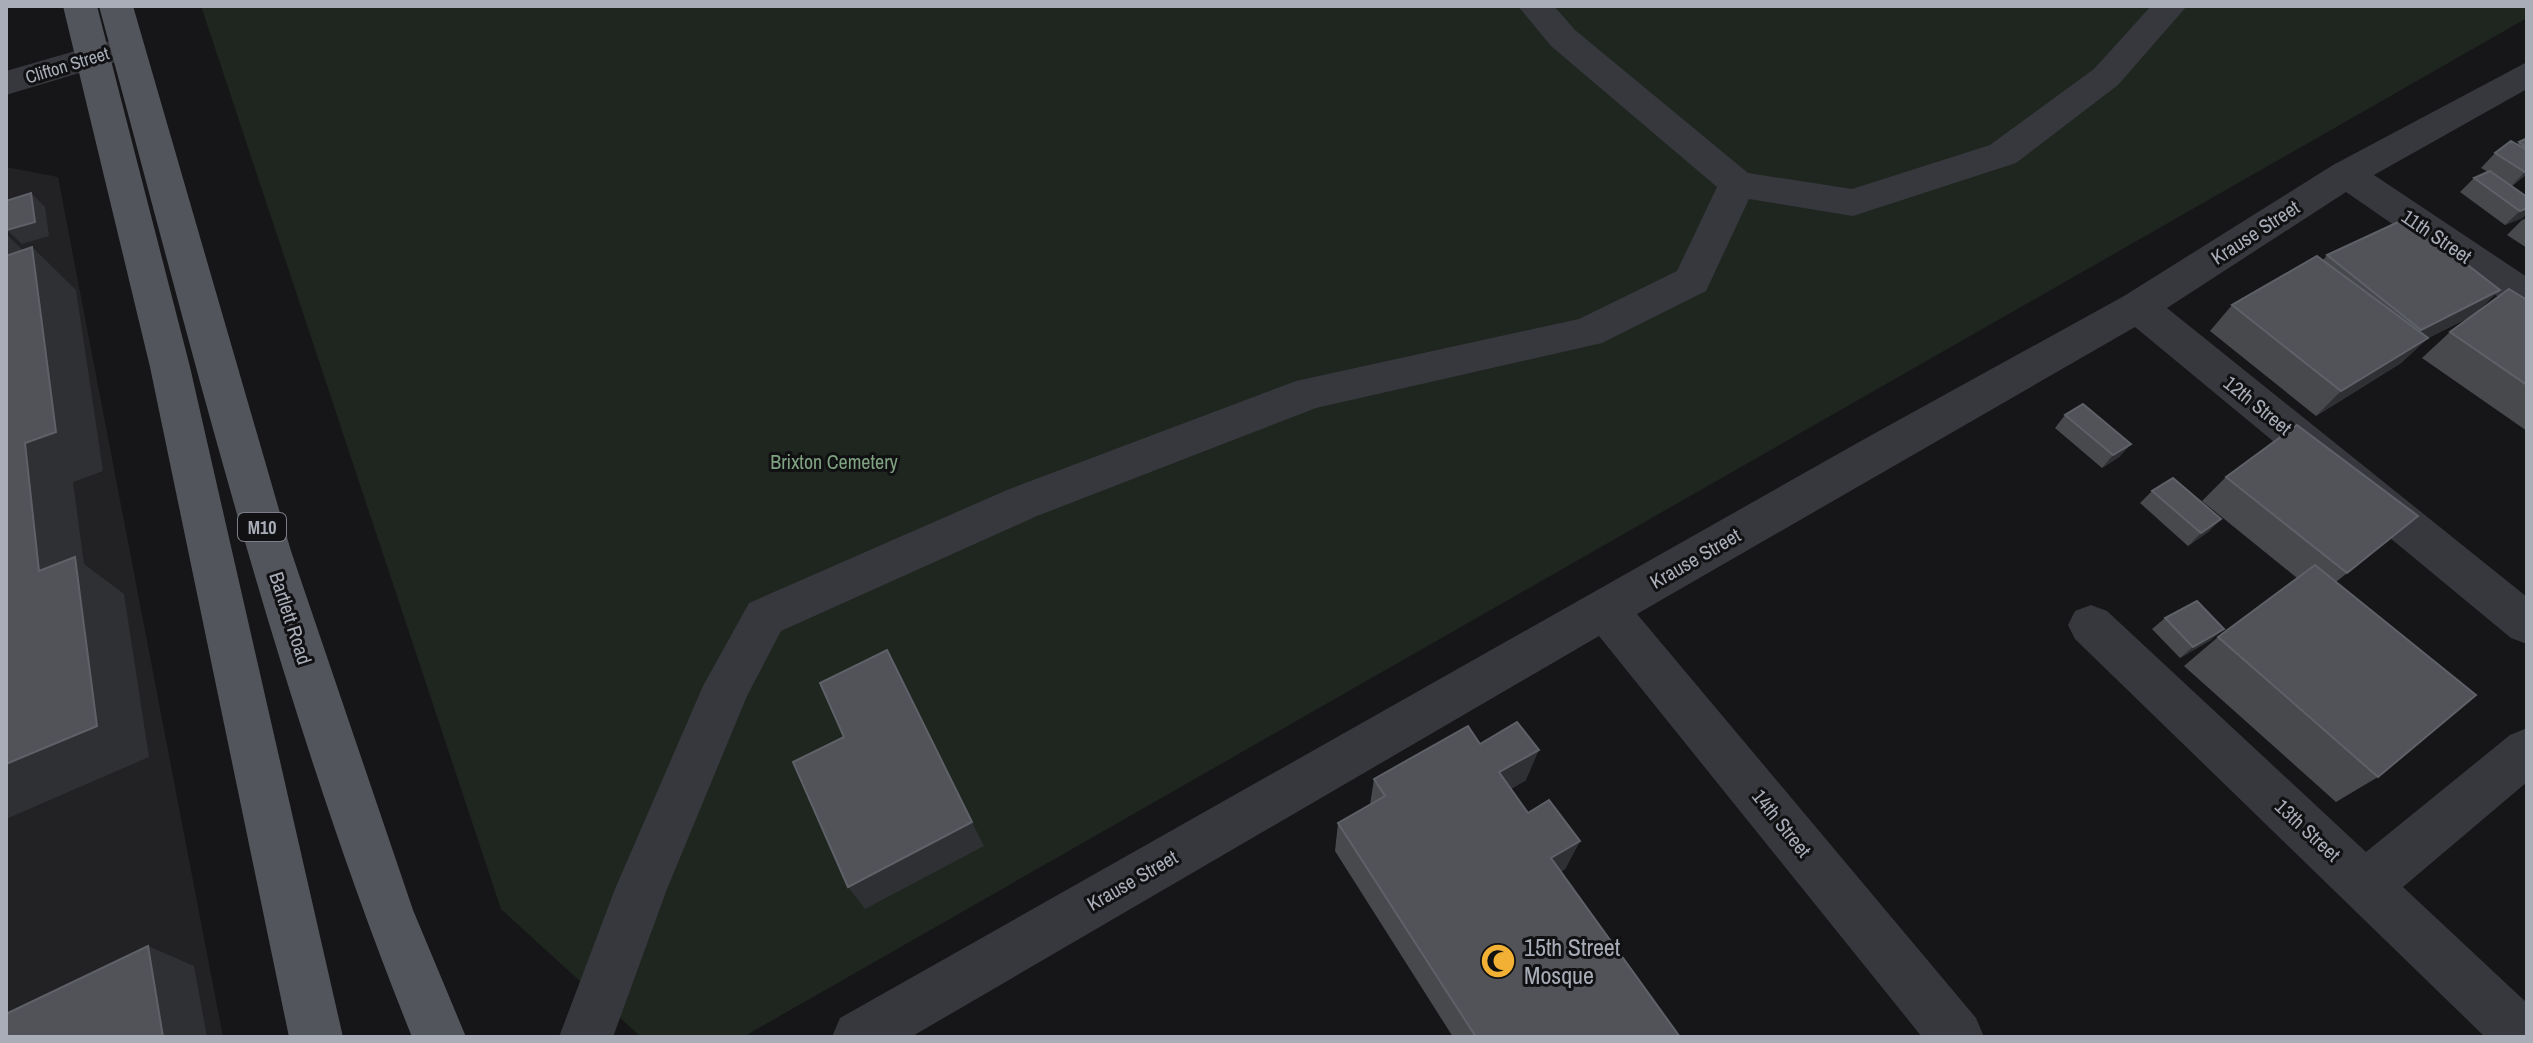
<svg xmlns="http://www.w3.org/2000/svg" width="2533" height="1043" font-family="'Archivo Narrow',sans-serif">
<rect width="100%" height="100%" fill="#161618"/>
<path fill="#222225" d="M6,167L58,177L223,1037H6Z"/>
<path fill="#1e261f" d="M201,6H2527V18L743,1037H641L501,909Z"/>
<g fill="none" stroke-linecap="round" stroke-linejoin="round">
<path fill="#37383d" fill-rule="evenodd" d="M1518,6H1554L1575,30L1748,173L1852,189L1990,145L2094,69L2151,6H2187L2118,85L2016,163L1853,216L1749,199L1706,291L1602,343L1316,408L1037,516L781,631L747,696L667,889L613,1037H559L615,889L703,686L749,603L1007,490L1296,381L1579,319L1677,271L1717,187L1551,46Z
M127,36L139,39L144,47L139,55L6,95V71Z
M2527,62V89L2374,175L2527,277V312L2513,307L2346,192L2167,308L2527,597V644L2511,638L2135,327L1637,614L1976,1018L1984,1037H1922L1599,636L911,1037H832L840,1018L1868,437L2124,296L2333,165Z
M2091,605L2107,611L2366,852L2510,735L2527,728V782L2403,887L2527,1003V1037H2485L2075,639L2068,625L2075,611Z"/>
<path fill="#53555c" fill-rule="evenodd" d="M63,6H97L190,367L343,1037H289L150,367Z
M99,6H133L291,551L413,910L466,1037H412C278,704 193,352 99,6Z"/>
</g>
<path fill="#47494d" d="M2527,138V174L2512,186L2527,197V213L2522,218L2505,225L2460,192L2474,178L2488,172L2481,168L2495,153L2517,144Z
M2527,218V248L2507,235L2522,220Z
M2327,255L2500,290L2472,316L2527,300V431L2422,358L2450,332L2472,316L2428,338L2401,363L2316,416L2210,331L2232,305L2323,260Z
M2065,415L2131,444L2119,457L2102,468L2055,428Z
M2226,477L2418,516L2336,582L2378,777L2336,802L2184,666L2218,637L2297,578L2202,501Z
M2152,491L2221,519L2208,532L2188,546L2140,503Z
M2165,618L2211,640L2180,658L2152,629Z
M1374,779L1526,780L1511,789L1528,813L1580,841L1565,869L1561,872L1680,1037H1453L1335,851L1338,823L1370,805Z"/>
<path fill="#2f3033" d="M2527,171V174L2511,186L2525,172Z
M31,193L45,207L49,236L22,244L7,230Z
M2527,208V213L2522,218L2505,225L2520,211Z
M6,234L30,257L6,275Z
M32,247L76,290L103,471L73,482L84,564L124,594L149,757L6,819V764L25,443Z
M2500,290L2472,316L2394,355L2421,330Z
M2428,338L2401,363L2316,416L2341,391Z
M2131,444L2119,457L2102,468L2113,455Z
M2221,519L2208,532L2188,546L2201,533Z
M2224,629L2211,640L2180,658L2193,647Z
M1539,750L1526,780L1489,802L1499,772Z
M972,822L984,846L865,909L848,887Z
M1580,841L1565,869L1538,885L1551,858Z
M148,946L194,966L207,1037H163Z"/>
<path fill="#525359" stroke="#5f6168" stroke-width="2" d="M2527,138V148L2519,142Z
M2511,141L2527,150V171L2525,172L2495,153Z
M2490,171L2527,197V208L2520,211L2474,178Z
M31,193L35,222L7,230L6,201Z
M2407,218L2500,290L2421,330L2327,255Z
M32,247L56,432L25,443L39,571L75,557L97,726L6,764V256Z
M2317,256L2428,338L2341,391L2232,305Z
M2509,289L2527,300V385L2450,332Z
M2083,404L2131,444L2113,455L2065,415Z
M2297,425L2418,516L2347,573L2226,477Z
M2173,478L2221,519L2201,533L2152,491Z
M2315,565L2476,695L2378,777L2218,637Z
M2197,601L2224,629L2193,647L2165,618Z
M887,650L972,822L848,887L793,762L844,737L820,683Z
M1517,722L1539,750L1499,772L1528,813L1549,800L1580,841L1551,858L1680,1037H1476L1338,823L1385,796L1374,779L1468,726L1480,744Z
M148,946L163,1037H6V1014Z"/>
<defs>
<g id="mosque-disc" transform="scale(1.8)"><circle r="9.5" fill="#f2b134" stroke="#111113"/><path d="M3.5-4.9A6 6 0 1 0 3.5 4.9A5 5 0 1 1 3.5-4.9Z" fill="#111"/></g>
</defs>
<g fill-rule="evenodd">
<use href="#mosque-disc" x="1498" y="961"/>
</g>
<g text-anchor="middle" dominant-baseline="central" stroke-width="6" stroke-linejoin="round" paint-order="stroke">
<g font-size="18" fill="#a8adb8" stroke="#111113">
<text transform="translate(67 65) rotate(-17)">Clifton Street</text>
</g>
<rect fill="#111113" stroke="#7b7e86" stroke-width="2" x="238" y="513" width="48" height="28" rx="6"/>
<g font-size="18" font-weight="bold" fill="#a8adb8">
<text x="262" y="527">M10</text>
</g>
<g font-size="20" fill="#a8adb8" stroke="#111113">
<text transform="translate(2255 232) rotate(-33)">Krause Street</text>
<text transform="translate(2437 236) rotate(34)">11th Street</text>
<text transform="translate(2258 405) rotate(39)">12th Street</text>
<text transform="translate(1695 558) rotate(-30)">Krause Street</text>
<text transform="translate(291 618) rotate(72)">Bartlett Road</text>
<text transform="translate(1782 823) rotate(51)">14th Street</text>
<text transform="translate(2308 830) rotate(43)">13th Street</text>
<text transform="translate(1132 880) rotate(-30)">Krause Street</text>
</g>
<g font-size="20" fill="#7fa381" stroke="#111113">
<text x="834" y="461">Brixton Cemetery</text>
</g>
<g font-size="24" fill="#a8adb8" stroke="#111113" text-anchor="start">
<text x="1524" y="947">15th Street<tspan x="1524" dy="28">Mosque</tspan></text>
</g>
</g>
<rect width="2533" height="1043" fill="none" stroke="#a8adb8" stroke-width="16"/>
</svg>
